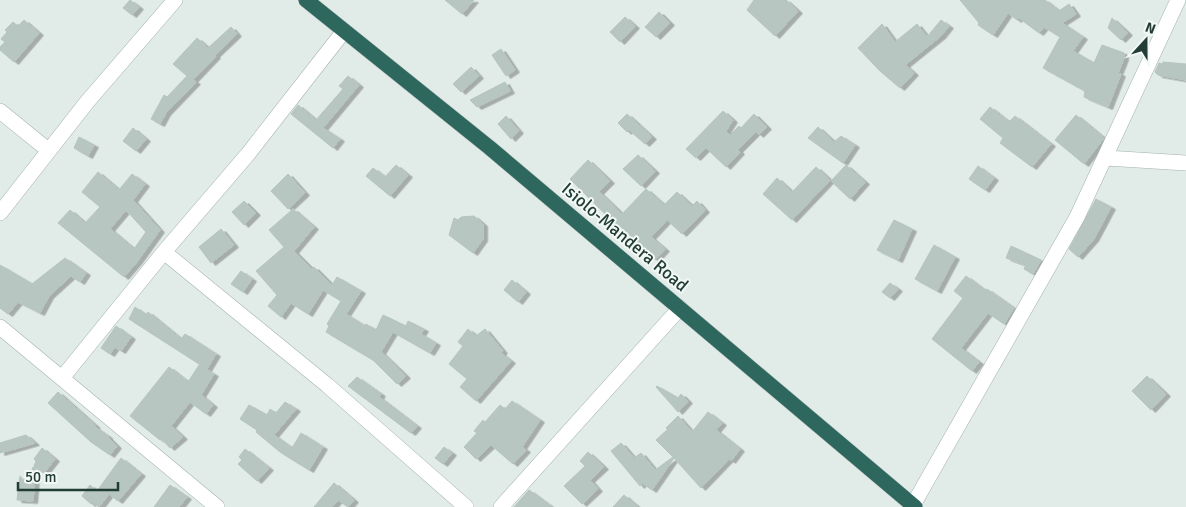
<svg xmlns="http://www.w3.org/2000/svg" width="1186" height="507" font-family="Signika,sans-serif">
<defs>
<filter id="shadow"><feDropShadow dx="4.5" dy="2.5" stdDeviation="0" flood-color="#0004"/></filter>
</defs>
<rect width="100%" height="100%" fill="#e1ebe7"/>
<path fill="#b7c6c0" stroke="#b4c5be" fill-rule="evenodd" filter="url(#shadow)" d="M130,0L139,7L132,15L123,8Z
M445,0H474L462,14Z
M754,0H786L798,11L775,36L747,10Z
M960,0H1045L1059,11L1069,4L1076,14L1062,23L1083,37L1073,51L1094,63L1102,45L1124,53V58L1118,73L1121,74L1108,107L1084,97L1085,91L1043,68L1060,37L1044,27L1039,33L1019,18L1017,20L1008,13L993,35L978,25L979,23Z
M659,12L670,23L656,37L645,27Z
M625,17L635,26L620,42L610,32Z
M1112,18L1128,33L1121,40L1108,28Z
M24,20L39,33L14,62L0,50V47L5,42L1,39L7,32L5,30L13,22L18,26Z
M941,20L949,26L941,36L905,65L914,73L900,88L880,71L858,48L882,24L895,42L917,24L927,37Z
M231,27L237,34L215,55L216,56L193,80L196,82L166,113L160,124L151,119L164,95L167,97L187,76L173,64L197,38L208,48Z
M501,49L515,70L506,76L492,55Z
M1163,62L1186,64V80L1158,75L1155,72L1159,63L1162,64Z
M471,67L479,76L461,92L453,84Z
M348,76L359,85L323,128L340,139L333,148L291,114L298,105L316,120L343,89L339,86Z
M505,82L510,91L477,107L470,100Z
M990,107L1009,122L1015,116L1051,144L1032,167L1000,143L1003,138L980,119Z
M723,111L733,120L726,131L730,135L739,126L741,128L754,114L767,127L759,135L756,132L738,150L740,152L726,167L706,148L696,158L686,149Z
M627,114L652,137L645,144L629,130L627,132L618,123Z
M1076,115L1104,138L1084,164L1055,140Z
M506,116L519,131L511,139L498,124Z
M818,127L834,142L841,136L855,145L843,163L808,138Z
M133,128L146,139L136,151L123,141Z
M79,137L94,145L88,156L74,148Z
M638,155L655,171L641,186L623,169Z
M588,160L610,181L599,192L622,214L646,189L664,205L677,192L692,206L697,201L705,210L682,234L667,220L651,237L665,249L655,260L617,223L616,225L570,179Z
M396,165L408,175L390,196L366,176L373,168L385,177Z
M846,165L865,182L850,199L831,181Z
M978,166L994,178L985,190L969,179Z
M816,167L830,180L792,220L763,194L777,178L792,192Z
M98,172L119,190L132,174L145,184L133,200L160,230L137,262L124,277L58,223L70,210L85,223L100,207L82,192ZM126,210L146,232L134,249L110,229Z
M288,174L305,193L288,209L271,191Z
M1096,199L1111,207L1094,239L1078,257L1069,249Z
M244,201L256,213L244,225L232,212Z
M293,209L314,227L294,251L312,269L314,267L332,285L337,277L361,291L346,314L365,326L366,324L376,330L383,315L406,326L408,321L424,329L421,334L436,343L430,353L393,332L381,352L406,376L397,384L373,360L326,332L329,326L327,324L341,301L323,290L308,314L291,303L281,317L268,306L277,295L256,271L284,247L269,230Z
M474,216L483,224V239L473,253L449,235L454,218L458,220L461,217Z
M894,220L912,229L898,260L877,250Z
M221,229L234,245L211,263L199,247Z
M934,245L955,257L937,291L915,279Z
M1011,246L1041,260L1033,274L1024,269L1026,265L1006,258Z
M65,258L86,273L80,282L71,276L49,296L40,313L18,302L8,314L0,308V265L32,284Z
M241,271L252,279L243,292L231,284Z
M966,276L986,291L987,289L1014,308L1004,324L988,313L961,348L979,362L972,371L932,339L963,298L954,291Z
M512,280L526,292L518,302L504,290Z
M890,283L898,289L890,298L882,292Z
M135,307L146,315L148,312L181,339L185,334L216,354L207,369L129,319Z
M116,326L131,337L121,351L115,347L110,354L101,348Z
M468,329L476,336L485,329L503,351L501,353L511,361L476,401L460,387L467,379L449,364L463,346L458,342Z
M199,365L214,374L201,395L213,405L206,414L190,402L171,426L183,437L170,448L161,438L160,440L130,416L169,367L188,382Z
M1147,376L1166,394L1151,410L1132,391Z
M357,377L381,394L379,397L417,426L411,433L348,386Z
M657,386L678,398L681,394L688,401L678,412L656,387Z
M58,392L96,426L95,427L108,436V437L117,446L110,455L91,442L48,403Z
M512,401L540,420L522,447L526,450L513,464L491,445L476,459L464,447L477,433L474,431L483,420L485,422L500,405L505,409Z
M285,402L296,409L274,435L292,448L301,433L323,447L309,470L280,452L256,432L257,430L240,419L249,405L267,415L270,409L276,413Z
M708,412L722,423L716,430L740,449L731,461L729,459L701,488L674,458L652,490L642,483L640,486L611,451L621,443L634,458L641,453L655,470L673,457L656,440L668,429L666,428L678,416L692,432Z
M26,435L35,443L0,453V443Z
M444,447L452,453L443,464L435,458Z
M42,448L55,459L44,473L36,468L33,501L17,500L20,476L27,484L33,467L36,468L34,466L36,461L34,459Z
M245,449L269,468L257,481L238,464L242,460L239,457Z
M588,452L604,467L590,480L598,489L582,504L564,486L585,466L580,461Z
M121,458L141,474L118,501L109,494L99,507L92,502L91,504L82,496L90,485L97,491Z
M334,483L354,500L348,507L338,500L332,507H314Z
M170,485L187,497L179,507H154Z
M529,490L552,507H514Z
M624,495L638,507H613Z"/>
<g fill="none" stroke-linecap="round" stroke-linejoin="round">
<g stroke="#a4b3ae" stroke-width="16">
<path id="minor" d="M0,111L48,150
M1106,158L1186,163
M0,213L87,102L175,0
M164,252L327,385L466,507
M0,327L217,507
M62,378L164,252L248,154L344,31
M913,505L1077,217L1178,0
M501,507L680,308"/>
</g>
<g stroke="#c1c8c7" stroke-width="16">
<path id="highway" d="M306,0L490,148L915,507"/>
</g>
<use href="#minor" stroke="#fff" stroke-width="15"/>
<use href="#highway" stroke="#2e675d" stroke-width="15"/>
</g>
<g text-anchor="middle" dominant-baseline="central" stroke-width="4" stroke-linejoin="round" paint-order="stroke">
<g font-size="18" fill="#223c36" stroke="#f2f8f5">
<text transform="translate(625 237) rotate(40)">Isiolo-Mandera Road</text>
</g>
</g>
<g transform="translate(1146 40) rotate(21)" stroke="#f2f8f5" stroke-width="4" paint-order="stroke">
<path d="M0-4L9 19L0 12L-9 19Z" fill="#223c36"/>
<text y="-8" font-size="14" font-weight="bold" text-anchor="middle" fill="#223c36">N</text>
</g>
<path d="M18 482v8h100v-8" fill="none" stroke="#223c36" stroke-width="2.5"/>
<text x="25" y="482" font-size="15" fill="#223c36" stroke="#f2f8f5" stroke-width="4" paint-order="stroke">50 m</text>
</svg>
